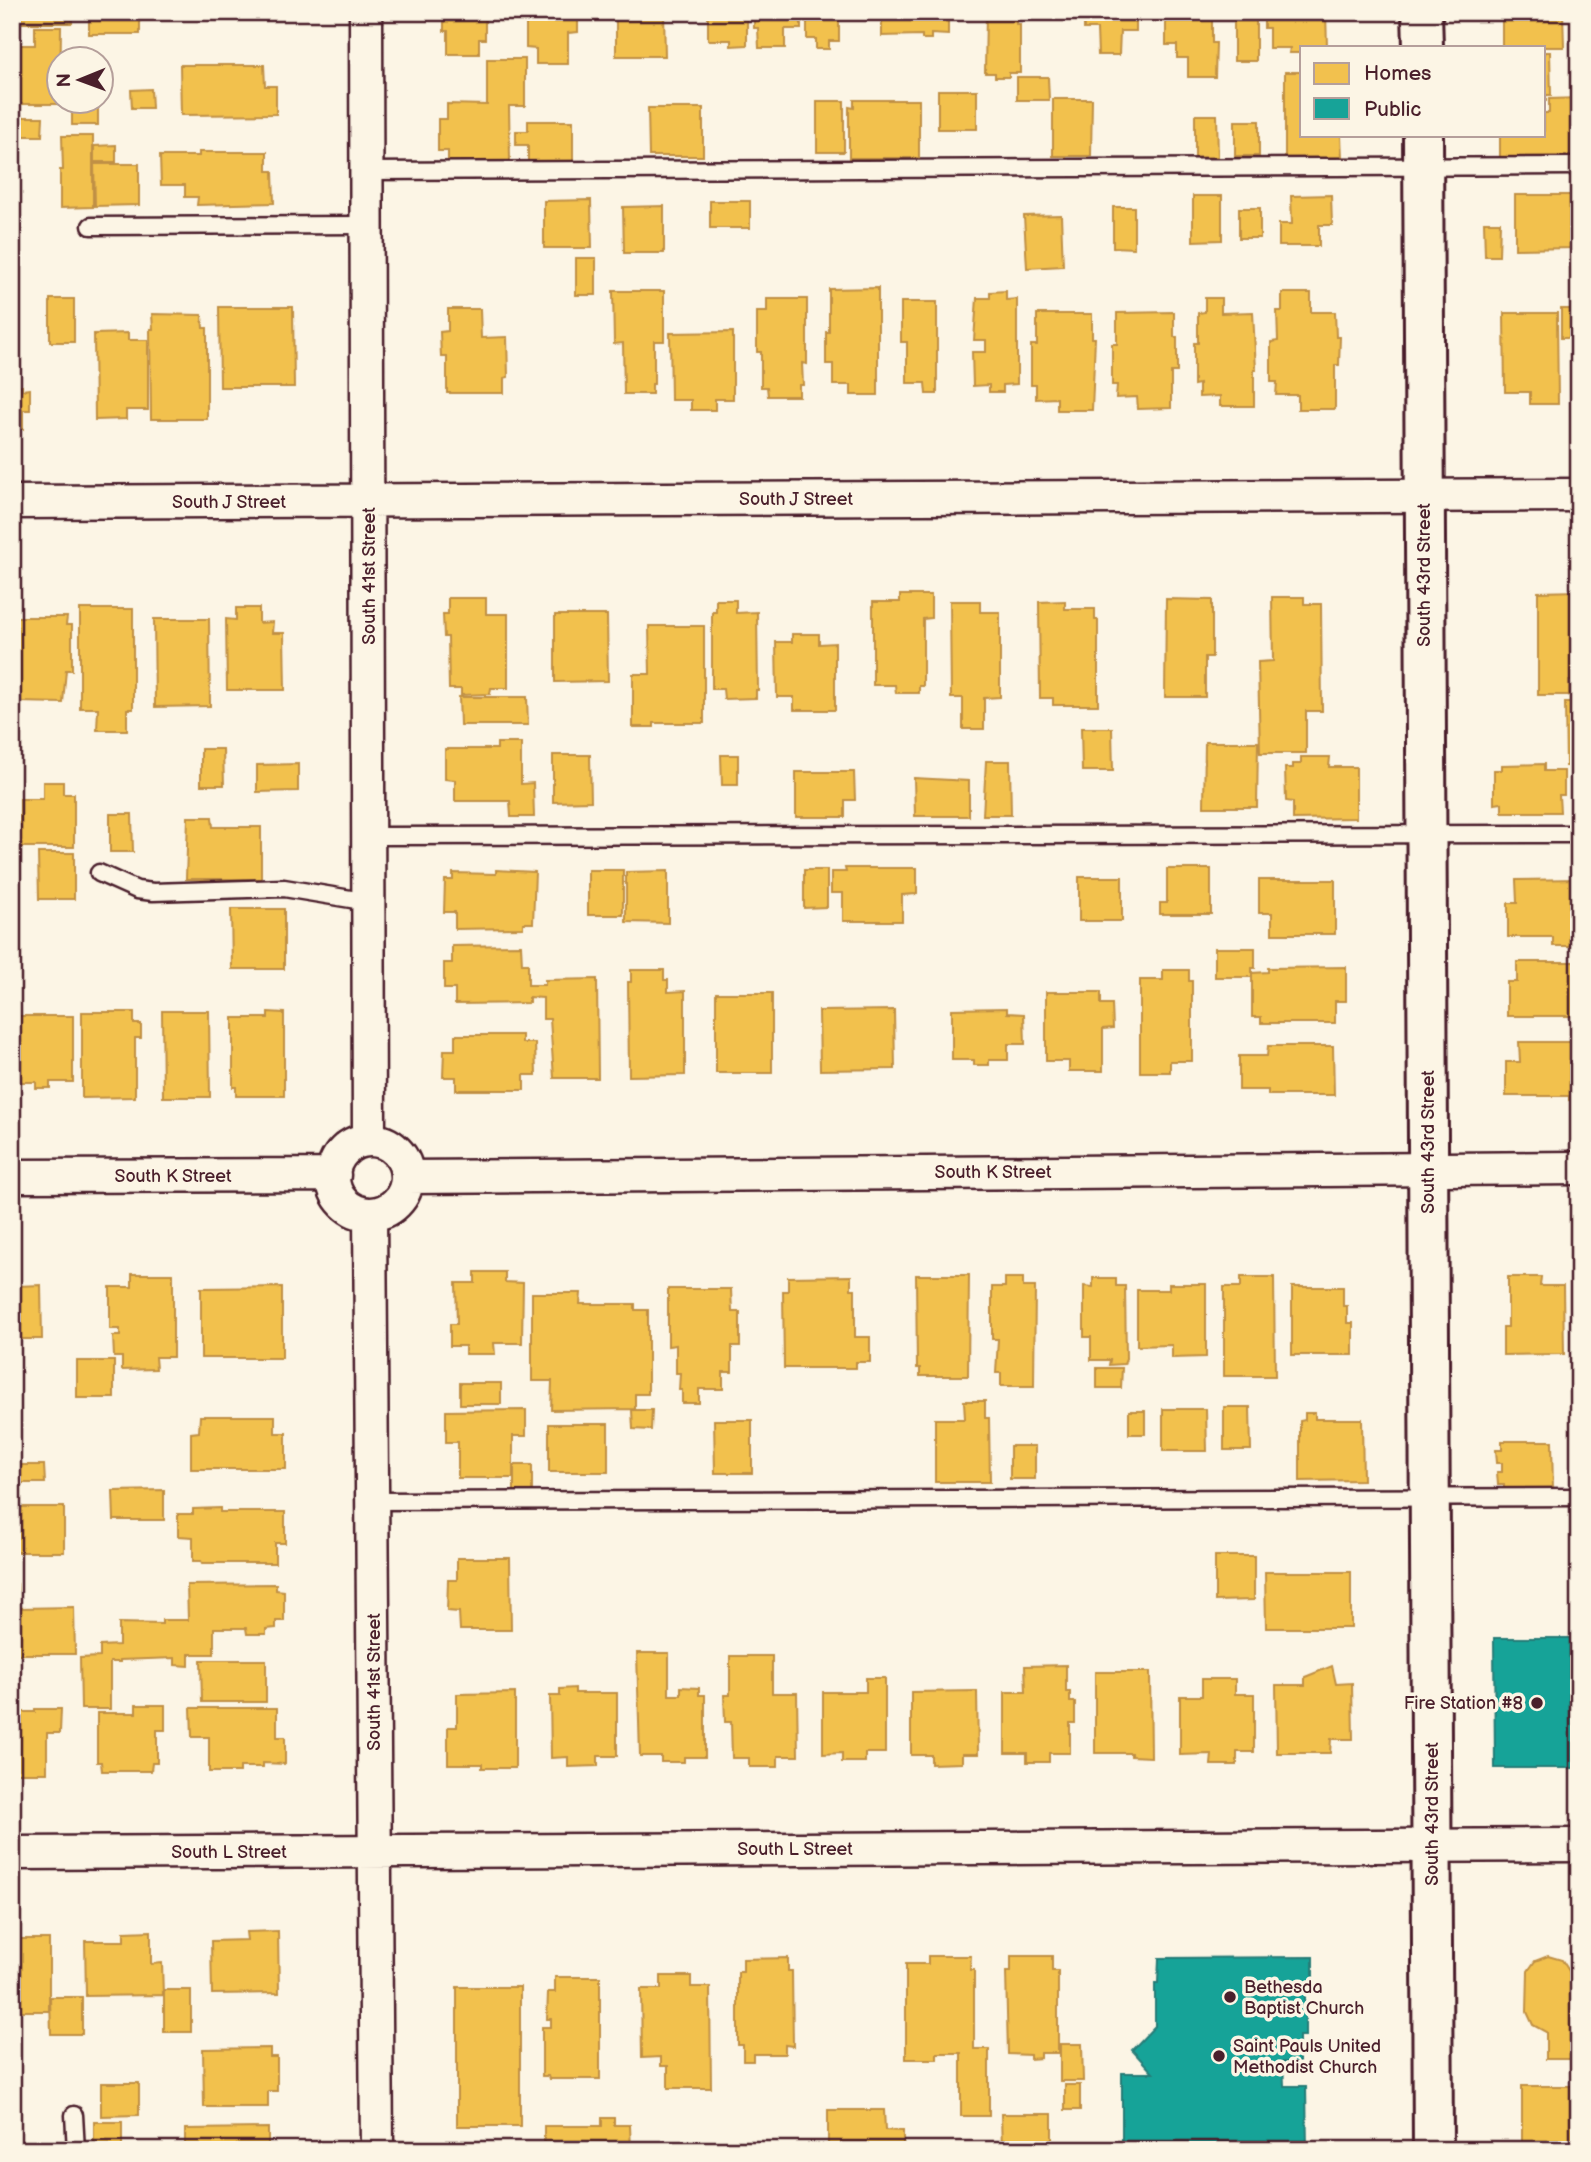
<svg xmlns="http://www.w3.org/2000/svg" width="1591" height="2162" font-family="'Balsamiq Sans',sans-serif">
<rect width="100%" height="100%" fill="#fcf5e5"/>
<filter id="ink" filterUnits="userSpaceOnUse"><feTurbulence type="fractalNoise" baseFrequency=".0143" numOctaves="2"/><feDisplacementMap in="SourceGraphic" scale="14" xChannelSelector="R" yChannelSelector="G"/><feConvolveMatrix kernelMatrix="1 2 1 2 8 2 1 2 1" color-interpolation-filters="sRGB"/></filter>
<g filter="url(#ink)">
<path fill="#f2c14e" stroke="#c09044" stroke-width="2" d="M13,12H72V23H13Z
M89,12H140V34H89Z
M444,12H485V39H479V54H448V31H444Z
M526,12H578V32L568,33V64H536V49L526,48Z
M616,12H664L665,56H616Z
M708,12H747V45L731,46V40H708Z
M754,12H801V29H785V48H759L758,28H754Z
M807,12H839V41H829V49H816V39H807Z
M882,12H948V35L931,34V39H922V35L882,36Z
M986,12H1016V24H1020V73H1009V77H995V73H985Z
M1084,12H1136V31H1120L1119,55H1098L1097,29H1084Z
M1166,12H1212V43H1216L1215,77H1188V58H1177V45H1166Z
M1264,12H1326L1327,47H1302V53H1289L1290,48H1269V28H1264Z
M1502,12H1563L1564,47H1502Z
M1234,21H1256V61H1234Z
M35,27H61L60,102H66H62V104H12V28H15L14,45H35Z
M1544,52H1550L1551,95H1546V101H1544Z
M487,59H525V106H509L510,161H448V151H438V119H447V104L487,105Z
M180,65H264L265,86H276V114L181,115Z
M1285,72H1302V135H1341L1342,158H1285Z
M1017,77H1048L1049,100H1017Z
M151,89L152,108H132L131,90Z
M938,90H977V129H938Z
M1579,98V157H1500V135H1544V113H1549V99Z
M1053,99H1092L1091,156H1053Z
M854,100H919V158H849V107L854,108Z
M817,101H844V152H817Z
M72,102H98V125H72Z
M648,108H703V156H649Z
M1195,115H1217L1218,157H1195Z
M12,117H43L42,136H12Z
M528,121H573V161L528,162V145H516V131H528Z
M1235,121H1259V156H1235Z
M62,136H93V207L60,208V170H63Z
M116,145V162H94V146Z
M199,152H267V171H273L274,203L197,205L198,197H185V185H161L160,156H199Z
M94,164H139V205L95,206Z
M1331,195L1332,225H1319V246H1279V224H1292L1291,196Z
M1515,195H1577V248L1515,249Z
M1193,196H1222V240L1193,241Z
M591,200L592,248H544V201Z
M710,201H750V228H710Z
M664,206V253H624L623,207Z
M1113,207H1134V248L1113,247Z
M1239,208H1260V238H1239Z
M1061,215L1063,266L1027,268L1024,216Z
M1484,222H1500L1499,256H1485Z
M576,258H596V295H576Z
M878,288V395H851V385H833V364H826V332H829V289Z
M613,291H664V341H654V384H652V394H624L623,343L614,344Z
M1006,291V300L1017,299V384L1003,385V392H989V385L973,386L972,352H986V340H974L977,298H990V292Z
M1282,293H1311V312H1335L1336,337H1340L1339,365H1335V409H1298V395H1276L1277,382H1271V342L1278,341L1277,311H1282Z
M1205,298H1221V313L1253,312L1256,370H1254V406H1220V396L1199,397V384L1194,385V343H1198V313L1205,312Z
M50,299H74V342H50Z
M767,299H807V364L802,363L803,385H799V396H768L767,387H761V352H757V312H767Z
M901,302H937V394H926L925,383H907V342H901Z
M219,307H293L294,387H220Z
M448,309H480L481,338L507,337L508,377L504,378V393H447V357H441L440,332L448,331Z
M1561,309H1579V338H1561Z
M1174,312V337H1177V372H1171V408L1138,409L1137,397L1116,398L1117,385H1112V344H1117V313Z
M1504,313H1557L1558,404H1530V392H1505Z
M152,314L202,315L203,328H207V419H151L150,329H153Z
M1037,314H1092V338H1095L1092,410H1057V398L1036,399V385H1031V345H1037Z
M733,332V399H715V410H691V400H671L670,333Z
M128,333V340H148V410H126V419L95,420L94,334Z
M12,386H22V390L30,389V410H23V429H12Z
M1578,591L1579,681H1569V695H1538V592Z
M900,595H931V618L923,619V686H919V693H896L895,685H873V602H900Z
M1272,597H1304V604H1321L1322,711H1306V753H1260L1258,662L1273,661Z
M448,598H486V614H508V688H491L490,694L461,695V689H449L448,637H444L443,614H448Z
M1166,599L1212,600V657H1205V697H1165Z
M716,600H736V613L757,612L758,690H756V698L724,699L723,689H712V612H716Z
M950,601H980V612H1000V697L984,698V729H963V698H951Z
M1065,601V609H1095V620H1098V705H1053V698H1040L1039,602Z
M236,608H259V623L273,622L272,633H284L285,690H227L226,619L236,620Z
M80,609H133V709H127V730H97L98,708H80Z
M555,615H607L608,681L555,682Z
M15,617H67L66,625H72V670H66L63,703L17,702V692H12V675H15Z
M154,619H209L210,706L155,707Z
M649,626H704V723H654V727H633V674H650Z
M792,634H819V644L835,643V710H794V697H777L776,642H792Z
M1571,693H1579V766H1566L1565,703H1570Z
M459,697H527L528,725H460Z
M1081,728H1112L1113,771H1082Z
M1205,742H1258L1257,807H1204Z
M497,743H521V784L533,783L534,817H511L510,801H455V780L445,779V749H497Z
M201,749H223L224,785H201Z
M553,755H590L591,801L553,802Z
M721,755H738V785H722Z
M1301,757H1330L1329,767H1356V818L1293,819V802L1286,801L1285,768H1293V764H1301Z
M986,761H1010L1011,815H983Z
M298,764V791L257,792V765Z
M1544,764V771H1564V795H1559L1560,812H1502V803L1494,804V770H1502V765Z
M796,772H854L855,800H845V817H796Z
M914,778L969,781V816H915Z
M43,782H63V794H74V847H20V799H43Z
M110,814H132L133,852H110Z
M188,817H212L213,827H261V879H186Z
M38,853H74V899H39Z
M845,868H917V894L902,895V921H843V893H831V872H846Z
M1167,869H1211V914H1160V903H1167Z
M496,870L535,872L533,923H523V928L455,929V912H444L445,880H453V873L496,874Z
M588,870H623V915H588Z
M804,870H827V907L804,908Z
M668,871V923L626,922V872Z
M1079,877H1122V921H1079Z
M1579,879V946H1553V937H1508V903H1517L1516,880Z
M1259,880H1335V934H1272V913H1259Z
M231,909H284V969H232Z
M521,945L522,964H528V985H545V980L597,979L598,1078H554L550,1019H543V998L529,997V1003L455,1004V989H444V963H452V946Z
M1215,948H1255V968H1252V977H1215Z
M1517,962H1579V1016H1507V982H1517Z
M1346,967V1001H1335V1023H1261V1017H1252V973L1268,972V968Z
M631,970H664V980H668V992L685,991V1075L629,1076L628,982H631Z
M1163,970H1189V981H1192V1061H1170V1072H1140V980H1163Z
M1046,992H1101V1004H1112L1113,1028L1103,1029V1071H1069V1061H1046Z
M716,993H772V1073H716Z
M1007,1008V1013L1024,1014L1025,1044H1008V1060H989V1065H974V1060H952V1009Z
M894,1010L895,1069L820,1070L819,1011Z
M162,1011H209L210,1097H163Z
M82,1012H134V1024H141V1038H135V1097L82,1098Z
M268,1012L284,1013V1096H236V1087H233V1018H268Z
M13,1016H73V1082H50V1088H36V1082H14Z
M455,1035H522V1043H535L536,1075H524V1090H456V1077H443L444,1050H455Z
M1519,1042H1579V1101L1569,1100V1096H1506V1062H1520Z
M1268,1046H1333L1334,1095H1268V1090H1239V1056H1267Z
M475,1272H505V1282L523,1283L522,1343H494L495,1354H465V1346H450V1324H457L456,1283H475Z
M132,1274H173V1357H155L156,1369L122,1370V1357H114L113,1336H120V1329H110V1287H132Z
M916,1275H969L968,1376H920V1368H917Z
M851,1276V1289H855V1337H870V1362H856V1368H784L783,1291H788V1277Z
M12,1277H17V1286L41,1285L42,1339H12Z
M1241,1277H1274L1275,1376H1224V1287H1241Z
M1508,1277H1541L1540,1286H1563L1564,1354L1503,1355V1327H1508Z
M1005,1278H1023V1287H1035L1034,1386H1001V1373H996L998,1339H992V1287H1005Z
M1093,1278H1116V1286H1125L1126,1359L1124,1364L1109,1365L1110,1360H1091V1337H1084V1286L1093,1287Z
M1169,1284H1206V1357L1172,1358V1345L1137,1346V1290H1169Z
M282,1287V1358H201V1288Z
M1292,1287H1343V1306H1347V1323H1353V1355H1292Z
M668,1289H731L732,1312H740V1346H732V1372H723V1389H699V1403H682V1390H679L680,1373H676V1345L668,1346Z
M532,1293H581L580,1304H635V1310H648V1394H635V1409L551,1410L552,1381H532Z
M77,1361H114V1398H77Z
M1097,1368H1122L1121,1388H1097Z
M460,1383H501V1404H460Z
M964,1401H985V1418H989L990,1482H935V1419H965Z
M1224,1407H1250L1251,1450H1224Z
M1163,1409H1206L1207,1451H1163Z
M526,1410V1436H513V1478H458V1442H446V1411Z
M632,1410H652L651,1430L633,1429Z
M1129,1411H1145V1434H1129Z
M1305,1413H1315V1419H1362L1363,1480L1300,1481V1421L1305,1420Z
M200,1416H275V1433H286V1469H191V1433L199,1432Z
M714,1420H752V1473H715Z
M549,1424H608V1472H549Z
M1502,1441H1552L1553,1490H1504V1485H1498L1497,1472H1502V1463H1497L1496,1450H1502Z
M1010,1446H1035V1479H1010Z
M17,1465H44L45,1483H17Z
M514,1465H532V1491L514,1492Z
M164,1490V1520H114L113,1491Z
M12,1507H64V1552H12Z
M220,1508V1512H285V1543H275V1563H202L201,1561H193V1537L178,1536V1514H193V1509Z
M1215,1556H1254V1600L1215,1601Z
M457,1558H510L511,1630H460L459,1612L447,1611L448,1580H457Z
M1265,1572H1351V1628H1266Z
M12,1584H17L18,1608L74,1607L75,1654H12Z
M276,1584V1590L284,1591V1621H276V1628L266,1629V1634H247L246,1628H214V1654H189V1666L175,1665V1658L120,1660V1662H110V1709H81L80,1658L100,1657V1646L119,1645V1623L162,1624V1620H188L187,1585Z
M637,1653H669V1695H681V1687L699,1688V1695H705V1757H684V1762H661V1756H640Z
M730,1656H772V1693H797L798,1756H778V1767H749V1758H732L731,1722H725L724,1695H730Z
M201,1660H266V1702H202Z
M1066,1665V1692H1070V1702H1075V1723H1070V1753H1049V1762H1027V1753H1005V1692H1026L1025,1666Z
M1332,1666L1336,1684L1352,1683L1353,1739H1331L1330,1753H1277L1276,1685H1305V1677Z
M1095,1672H1150L1151,1757L1131,1756V1753H1095Z
M866,1678H885V1753H865V1762H842V1753L823,1754V1692H866Z
M1202,1679H1235V1694H1254V1752H1237V1765H1211L1212,1754L1180,1755V1696H1202Z
M575,1688V1693H617V1756H598V1766L568,1767V1757L551,1758L550,1696H560V1689Z
M977,1691L978,1754H962V1763L931,1764V1755H911V1692Z
M515,1693V1768H482V1764H448V1727H457V1694Z
M136,1705H165V1730H157V1763H152L151,1771H102L101,1762H97V1713H136Z
M191,1708H277V1737H285V1764L263,1763V1767H240V1772H209V1737H192Z
M35,1709H61L60,1733H47V1773H16V1764H12V1712H35Z
M151,1931V1964L162,1963L163,1995L86,1996L85,1941H124V1932Z
M278,1931L279,1993L212,1994L211,1941L247,1940L246,1932Z
M12,1939H49V2011H12Z
M928,1956H971L970,1970H974V2049H989V2116H961V2053H937V2059H906V1964H928Z
M1011,1956H1052V1971H1058V2053H1041V2058L1030,2059V2055L1008,2054L1006,1972H1011Z
M1548,1956L1562,1960L1571,1974H1579V2059H1546V2032L1533,2025L1527,2012L1528,1971L1535,1961Z
M788,1958V1971H792L793,2046L785,2045V2054H753V2061H743V2045H738V1972H743V1959Z
M661,1976H691V1987H710L711,2088H668V2066H661V2057L642,2058L641,1989H661Z
M555,1977H600V2079H549L548,2076H542V2027H551V2019H547L548,1992H555Z
M457,1987H520V2126H457Z
M164,1990H191V2032H164Z
M50,1997H82V2034H51Z
M1060,2044H1082L1083,2081H1060Z
M270,2048V2057H277V2091H268V2107H204L203,2049Z
M101,2083H139V2115L101,2116Z
M1065,2085H1080V2110H1065Z
M1522,2086H1579V2150H1522Z
M828,2110H884L885,2130L903,2131V2150H828Z
M1001,2114H1052V2150H1002Z
M602,2118H614V2125H630L631,2150H544V2126H602Z
M94,2122H122V2150H94Z
M268,2128V2145H277V2150H185V2129Z"/>
<path fill="#17a398" stroke="#267b77" stroke-width="2" d="M1494,1638H1579V1768H1495Z
M1313,1957V1982H1305V2036H1299V2063L1283,2062L1284,2086H1306L1307,2150H1122V2073H1153L1132,2050L1155,2026V1983H1158L1159,1958Z"/>
<g fill="none" stroke-linecap="round" stroke-linejoin="round">
<g stroke="#4a1f2b" stroke-width="21">
<path id="service" d="M366,171L1579,166
M91,226L367,225
M369,836L1579,834
M99,873L137,890L153,892L284,888L369,902
M372,1501L1579,1497
M74,2115L76,2150"/>
</g>
<g stroke="#4a1f2b" stroke-width="37">
<path id="minor" d="M366,12L369,1140
M12,502L1579,495
M333 1177a37 37 0 1 1 74 0a37 37 0 1 1-74 0Z
M12,1176L334,1175
M407,1177L1579,1168
M370,1214L377,2150
M12,1853L1579,1845"/>
</g>
<g stroke="#4a1f2b" stroke-width="44">
<path id="tertiary" d="M1422,12L1423,47
M1423,135L1433,2150"/>
</g>
<use href="#service" stroke="#fcf5e5" stroke-width="16"/>
<use href="#minor" stroke="#fcf5e5" stroke-width="32"/>
<use href="#tertiary" stroke="#fcf5e5" stroke-width="38"/>
</g>
</g>
<g fill="#4a1f2b" stroke="#fcf5e5" stroke-width="2.5">
<circle cx="1537" cy="1703" r="7"/>
<circle cx="1230" cy="1997" r="7"/>
<circle cx="1219" cy="2056" r="7"/>
</g>
<g text-anchor="middle" dominant-baseline="central" stroke-width="7" stroke-linejoin="round" paint-order="stroke">
<g font-size="18" fill="#4a1f2b" stroke="#fcf5e5">
<text x="796" y="499">South J Street</text>
<text x="229" y="502">South J Street</text>
<text transform="translate(1424 575) rotate(-90)">South 43rd Street</text>
<text transform="translate(369 576) rotate(-90)">South 41st Street</text>
<text transform="translate(1428 1142) rotate(-90)">South 43rd Street</text>
<text x="993" y="1172">South K Street</text>
<text x="173" y="1176">South K Street</text>
<text transform="translate(374 1682) rotate(-90)">South 41st Street</text>
<text transform="translate(1432 1814) rotate(-90)">South 43rd Street</text>
<text x="795" y="1849">South L Street</text>
<text x="229" y="1852">South L Street</text>
</g>
<g font-size="18" fill="#4a1f2b" stroke="#fcf5e5" text-anchor="start">
<text x="1523" y="1703" text-anchor="end">Fire Station #8</text>
<text x="1244" y="1987">Bethesda<tspan x="1244" dy="21">Baptist Church</tspan></text>
<text x="1233" y="2046">Saint Pauls United<tspan x="1233" dy="21">Methodist Church</tspan></text>
</g>
</g>
<rect width="1591" height="2162" fill="none" stroke="#fcf5e5" stroke-width="42"/>
<rect x="21" y="21" width="1549" height="2120" fill="none" stroke="#4a1f2b" stroke-width="2.5" filter="url(#ink)"/>
<rect x="1300" y="46" width="245" height="91" fill="#fcf5e5" stroke="#b59f9b" stroke-width="2"/>
<rect x="1314" y="63" width="35" height="21" fill="#f2c14e" stroke="#b59f9b" stroke-width="2"/>
<text x="1364" y="80" font-size="21" fill="#4a1f2b">Homes</text>
<rect x="1314" y="98" width="35" height="21" fill="#17a398" stroke="#b59f9b" stroke-width="2"/>
<text x="1364" y="116" font-size="21" fill="#4a1f2b">Public</text>
<g transform="translate(80 80) rotate(269)"><circle r="33" fill="#fcf5e5" stroke="#b59f9b" stroke-width="2"/>
<path d="M0-5L12 26L0 18L-12 26Z" fill="#4a1f2b"/>
<text y="-10" font-size="19" font-weight="bold" text-anchor="middle" fill="#4a1f2b">N</text>
</g>
</svg>
